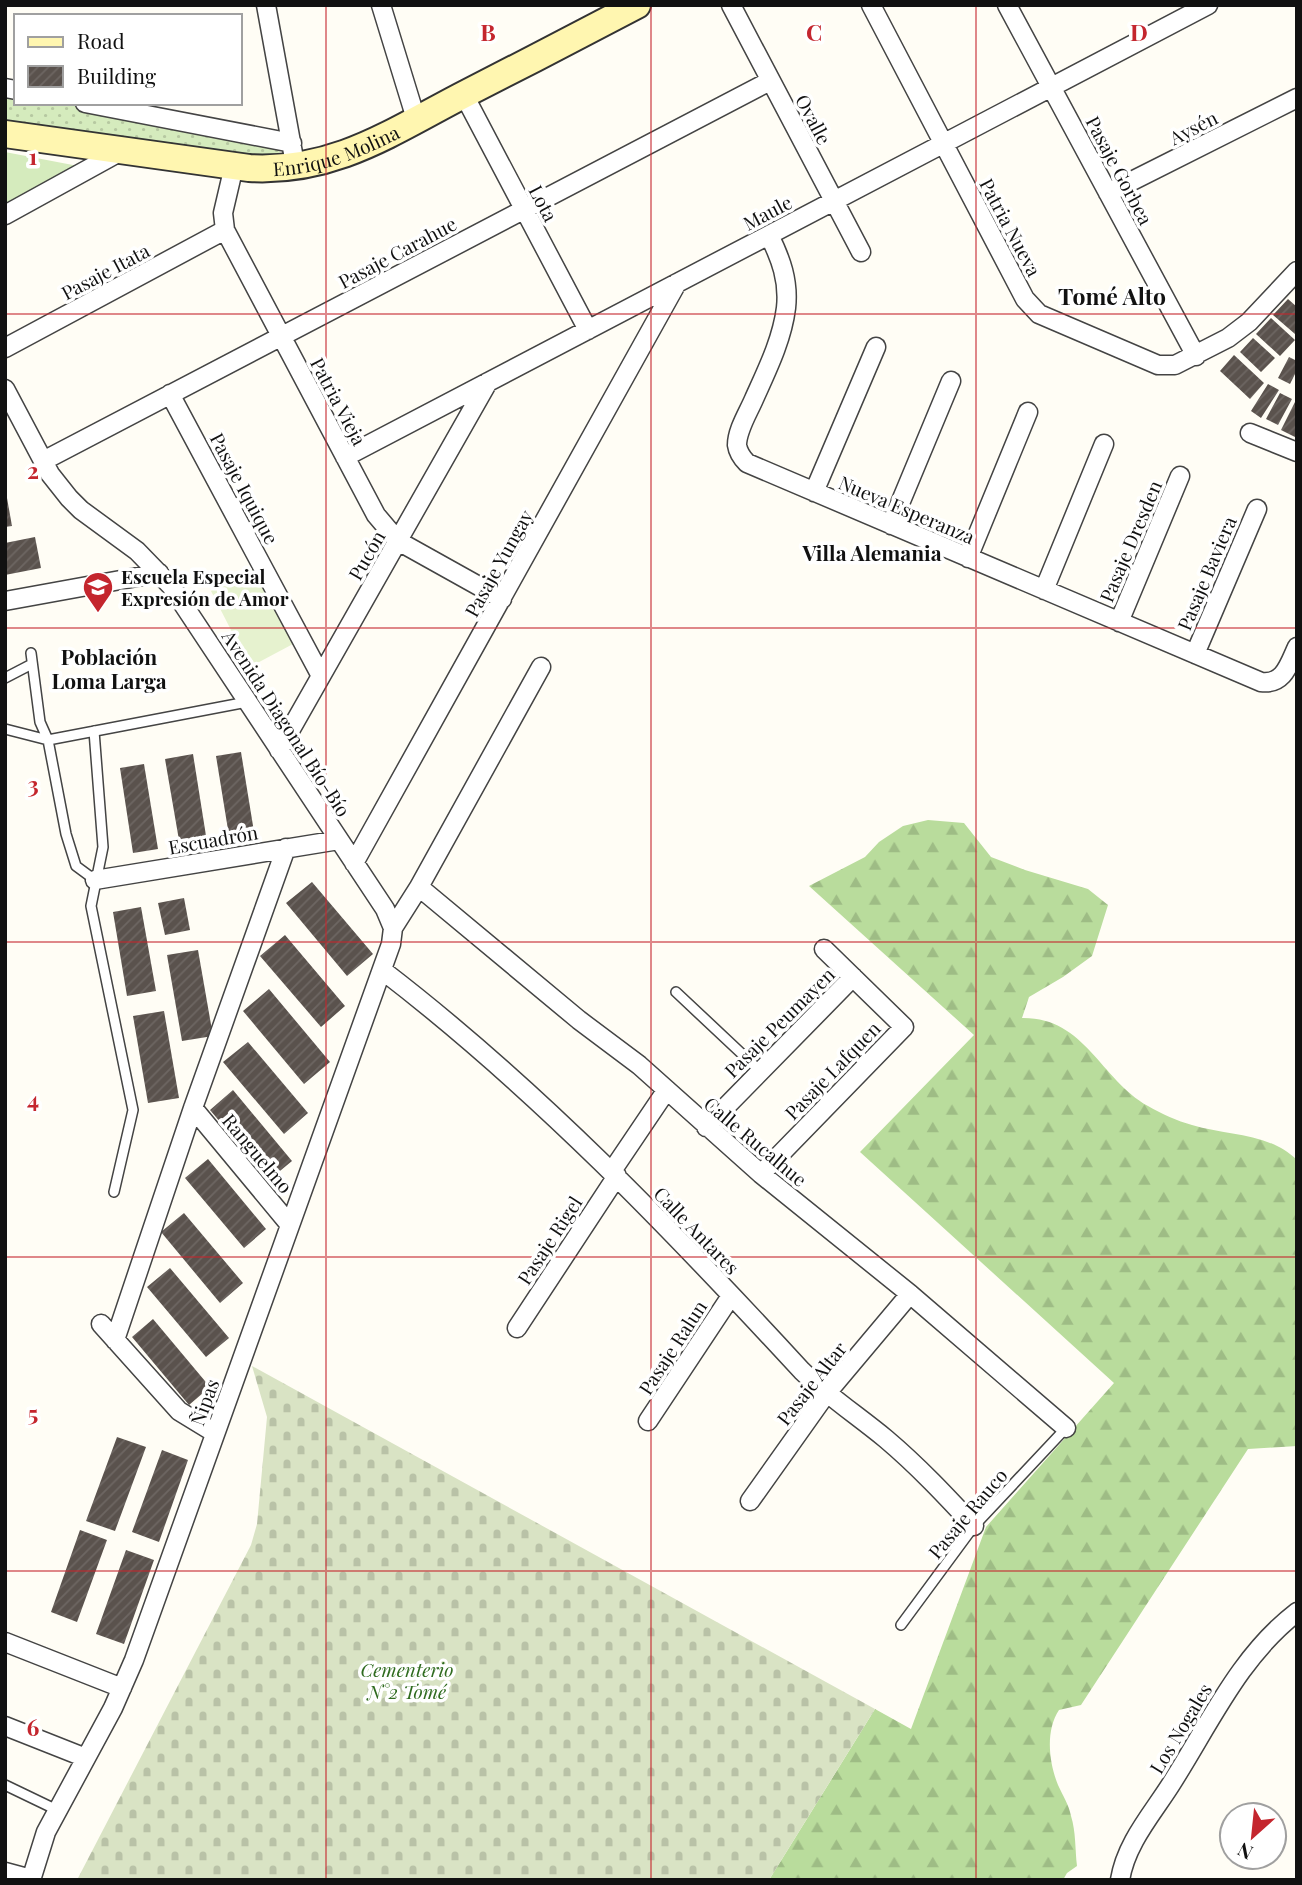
<svg xmlns="http://www.w3.org/2000/svg" width="1302" height="1885" font-family="'Playfair Display',serif">
<defs>
<pattern id="forest-firs" width="22" height="20" patternUnits="userSpaceOnUse" patternTransform="scale(1.75)"><rect width="22" height="20" fill="#b9dc9c"/><path d="M5 1l3.5 6h-7zM16 11l3.5 6h-7z" fill="#9ebc85"/></pattern>
<pattern id="cemetery-stones" width="16" height="16" patternUnits="userSpaceOnUse" patternTransform="scale(1.75)"><rect width="16" height="16" fill="#d9e3c4"/><path d="M2 7V4a2 2 0 0 1 4 0v3zM10 15v-3a2 2 0 0 1 4 0v3z" fill="#b9c2a7"/></pattern>
<pattern id="park-dots" width="8" height="8" patternUnits="userSpaceOnUse" patternTransform="scale(1.75)"><rect width="8" height="8" fill="#d5ebbd"/><path d="M2 2h.1M6 6h.1" fill="none" stroke="#b6c8a1" stroke-width="1.8" stroke-linecap="round"/></pattern>
<pattern id="building-hatch" width="6" height="6" patternUnits="userSpaceOnUse" patternTransform="scale(1.75)"><rect width="6" height="6" fill="#5a524d"/><path d="M-1 1l2-2M0 6l6-6M5 7l2-2" fill="none" stroke="#6d6662"/></pattern>
</defs>
<rect width="100%" height="100%" fill="#fffdf5"/>
<path fill="#d5ebbd" d="M5,152L78,166L5,205Z"/>
<path fill="url(#forest-firs)" d="M928,820L964,823L991,857L1025,870L1088,889L1108,905L1092,956L1063,977L1029,997L1022,1018C1085,1017 1100,1079 1148,1106C1162,1114 1177,1121 1192,1125C1228,1136 1268,1132 1297,1160V1446L1248,1449L1081,1705L1059,1710C1045,1731 1049,1763 1058,1785C1063,1796 1069,1805 1071,1816C1076,1832 1075,1849 1077,1866L1067,1873L1063,1880H769L875,1709L911,1729L986,1527L1114,1383L860,1152L974,1035L809,886L865,857L879,842L903,826Z"/>
<path fill="url(#cemetery-stones)" d="M252,1366L875,1709L769,1880H77L251,1545L257,1524L267,1417Z"/>
<path fill="url(#park-dots)" d="M5,93L16,95V103H61L280,145L279,160L5,122Z"/>
<path fill="#e6f2cf" d="M253,569L293,644L250,667L211,591Z"/>
<path fill="url(#building-hatch)" d="M1288,299L1297,307V332L1295,334L1273,315Z
M1271,318L1295,340L1280,356L1256,334Z
M1253,338L1275,358L1261,372L1240,352Z
M1234,355L1264,383L1250,399L1220,371Z
M1289,357L1297,361V370L1290,384L1278,378Z
M1268,384L1279,390L1261,418L1251,411Z
M1280,393L1292,399L1278,425L1266,419Z
M1297,398V438L1281,430Z
M7,498L12,526L5,527V499Z
M35,537L41,568L5,575V543Z
M241,752L255,838L230,842L216,756Z
M193,754L207,842L180,846L165,759Z
M144,764L158,849L133,853L120,768Z
M312,882L373,954L347,976L286,903Z
M184,898L190,930L165,935L158,903Z
M141,907L156,991L127,996L113,912Z
M285,935L345,1006L321,1027L260,956Z
M198,950L213,1036L182,1041L167,955Z
M269,989L330,1062L304,1084L243,1011Z
M164,1011L179,1098L148,1103L133,1016Z
M248,1042L308,1113L284,1134L223,1062Z
M233,1090L292,1161L269,1180L210,1110Z
M208,1159L266,1229L244,1248L185,1178Z
M184,1213L243,1283L220,1303L161,1232Z
M170,1268L229,1338L206,1357L147,1287Z
M153,1319L210,1387L189,1405L132,1337Z
M117,1437L146,1447L115,1531L86,1521Z
M162,1450L188,1460L159,1542L132,1532Z
M80,1530L107,1540L77,1622L51,1612Z
M126,1550L154,1560L124,1644L96,1634Z"/>
<g fill="none" stroke-linecap="round" stroke-linejoin="round">
<g stroke="#444" stroke-width="12">
<path id="service" d="M31,653L40,722L48,740L247,702
M5,678L32,664
M5,729L48,740L66,834L76,866L95,880
M94,731L103,847L91,906L133,1110L114,1192
M676,992L759,1070
M901,1625L974,1526L1066,1428
M5,1785L57,1810"/>
</g>
<g stroke="#444" stroke-width="21">
<path id="minor" d="M266,5L293,153
M381,5L416,119
M731,5L861,252
M871,5L1025,299L1039,314L1158,365H1175L1228,338L1249,322L1297,271
M1007,5L1196,356
M5,88L16,90
M464,95L588,330
M85,103L292,143
M234,166L223,213L225,230L376,515L398,541L502,599
M1108,193L1297,98
M5,215L123,150
M769,235C781,259 789,281 786,308C782,340 767,370 754,399C748,413 737,430 737,445C738,452 742,458 747,463L1261,682C1284,685 1289,664 1297,647
M5,348L225,230
M5,389L50,474L69,498L81,510L137,551L171,586L385,909L393,928L391,944L134,1660L113,1708L46,1832L31,1880
M170,394L321,676
M1250,433L1297,452
M345,457L1208,5
M43,461L770,81
M814,492L876,347
M891,525L951,381
M968,558L1028,412
M1044,590L1104,444
M5,601L159,573
M1119,622L1180,476
M1195,654L1257,509
M279,750L488,382
M354,863L677,283
M95,880L339,840
M419,887L579,1020L639,1065L761,1174L910,1294L1066,1428
M393,928L419,887L541,667
M382,970C536,1088 671,1229 802,1371C828,1396 858,1416 886,1439C918,1466 946,1496 974,1526
M193,1108L290,1225
M706,1127L853,977
M612,1171L666,1091
M761,1174L904,1027L824,949
M101,1324L179,1411L215,1433
M517,1328L617,1176
M115,1340L193,1108L286,848
M648,1421L731,1296
M750,1501L826,1394L910,1294
M5,1642L122,1688
M5,1726L86,1758
M5,1872L31,1879
M1120,1880C1126,1842 1154,1812 1173,1781C1211,1721 1240,1656 1297,1612"/>
</g>
<g stroke="#333" stroke-width="30">
<g id="secondary">
<path id="s1" d="M5,134L249,168C335,173 393,131 467,93C524,64 580,35 637,5"/>
</g>
</g>
<use href="#service" stroke="#fff" stroke-width="9"/>
<use href="#minor" stroke="#fff" stroke-width="18"/>
<use href="#secondary" stroke="#fff6b0" stroke-width="26"/>
</g>
<path fill="none" stroke="#c4262e" stroke-width="2" stroke-opacity="0.55" d="M326,5V1880M651,5V1880M976,5V1880M5,314H1297M5,628H1297M5,942H1297M5,1257H1297M5,1571H1297"/>
<defs>
<g id="school-pin" transform="scale(1.575)"><path d="M0 17L-7.5 6A9.5 9.5 0 1 1 7.5 6Z" fill="#c4262e" stroke="#fff"/><path d="M0-5L7-2L0 1L-7-2ZM-4 1L0 2.5L4 1V4Q0 6-4 4Z" fill="#fff"/></g>
</defs>
<g fill-rule="evenodd">
<use href="#school-pin" x="98" y="587"/>
</g>
<g text-anchor="middle" dominant-baseline="central" stroke-width="7" stroke-linejoin="round" paint-order="stroke">
<g font-size="19" fill="#111" stroke="#fff">
<text transform="translate(814 119) rotate(62)">Ovalle</text>
<text transform="translate(1193 127) rotate(-27)">Aysén</text>
<text stroke="none"><textPath href="#s1" startOffset="336">Enrique Molina</textPath></text>
<text transform="translate(1120 170) rotate(62)">Pasaje Gorbea</text>
<text transform="translate(544 203) rotate(62)">Lota</text>
<text transform="translate(767 212) rotate(-28)">Maule</text>
<text transform="translate(1011 227) rotate(62)">Patria Nueva</text>
<text transform="translate(397 252) rotate(-28)">Pasaje Carahue</text>
<text transform="translate(105 271) rotate(-28)">Pasaje Itata</text>
<text transform="translate(339 401) rotate(62)">Patria Vieja</text>
<text transform="translate(245 488) rotate(62)">Pasaje Iquique</text>
<text transform="translate(907 509) rotate(23)">Nueva Esperanza</text>
<text transform="translate(1130 541) rotate(-67)">Pasaje Dresden</text>
<text transform="translate(366 555) rotate(-60)">Pucón</text>
<text transform="translate(498 563) rotate(-61)">Pasaje Yungay</text>
<text transform="translate(1206 573) rotate(-67)">Pasaje Baviera</text>
<text transform="translate(287 723) rotate(57)">Avenida Diagonal Bío-Bío</text>
<text transform="translate(213 839) rotate(-10)">Escuadrón</text>
<text transform="translate(779 1022) rotate(-45)">Pasaje Peumayen</text>
<text transform="translate(832 1070) rotate(-46)">Pasaje Lafquen</text>
<text transform="translate(756 1141) rotate(40)">Calle Rucalhue</text>
<text transform="translate(258 1153) rotate(50)">Ranguelmo</text>
<text transform="translate(697 1230) rotate(46)">Calle Antares</text>
<text transform="translate(549 1240) rotate(-57)">Pasaje Rigel</text>
<text transform="translate(672 1347) rotate(-57)">Pasaje Ralun</text>
<text transform="translate(811 1383) rotate(-52)">Pasaje Altar</text>
<text transform="translate(204 1402) rotate(-70)">Ñipas</text>
<text transform="translate(967 1513) rotate(-50)">Pasaje Rauco</text>
<text transform="translate(1180 1728) rotate(-59)">Los Nogales</text>
</g>
<g font-size="19" font-weight="bold" fill="#111" stroke="#fff" text-anchor="start">
<text x="121" y="576">Escuela Especial<tspan x="121" dy="22">Expresión de Amor</tspan></text>
</g>
<g font-size="19" font-style="italic" fill="#2f6b1f" stroke="#fff">
<text x="407" y="1669">Cementerio<tspan x="407" dy="22">N°2 Tomé</tspan></text>
</g>
<g font-size="21" font-weight="bold" fill="#111" stroke="#fff">
<text x="872" y="552">Villa Alemania</text>
<text x="109" y="656">Población<tspan x="109" dy="24">Loma Larga</tspan></text>
</g>
<g font-size="23" font-weight="bold" fill="#111" stroke="#fff">
<text x="1112" y="295">Tomé Alto</text>
</g>
</g>
<g font-size="23" text-anchor="middle" font-weight="bold" fill="#c4262e" stroke="#fff" stroke-width="7" stroke-linejoin="round" paint-order="stroke">
<text x="488" y="41">B</text>
<text x="814" y="41">C</text>
<text x="1139" y="41">D</text>
<text x="33" y="165">1</text>
<text x="33" y="479">2</text>
<text x="33" y="793">3</text>
<text x="33" y="1108">4</text>
<text x="33" y="1422">5</text>
<text x="33" y="1736">6</text>
</g>
<rect width="1302" height="1885" fill="none" stroke="#111111" stroke-width="14"/>
<rect x="14" y="14" width="228" height="91" fill="#ffffff" stroke="#a0a0a0" stroke-width="2"/>
<rect x="28" y="37" width="35" height="10" fill="#fff6b0" stroke="#a0a0a0" stroke-width="2"/>
<text x="77" y="49" font-size="21" fill="#111111">Road</text>
<rect x="28" y="66" width="35" height="21" fill="url(#building-hatch)" stroke="#a0a0a0" stroke-width="2"/>
<text x="77" y="84" font-size="21" fill="#111111">Building</text>
<g transform="translate(1253 1836) rotate(207)"><circle r="33" fill="#ffffff" stroke="#a0a0a0" stroke-width="2"/>
<path d="M0-5L12 26L0 18L-12 26Z" fill="#c4262e"/>
<text y="-10" font-size="19" font-weight="bold" text-anchor="middle" fill="#111111">N</text>
</g>
</svg>
